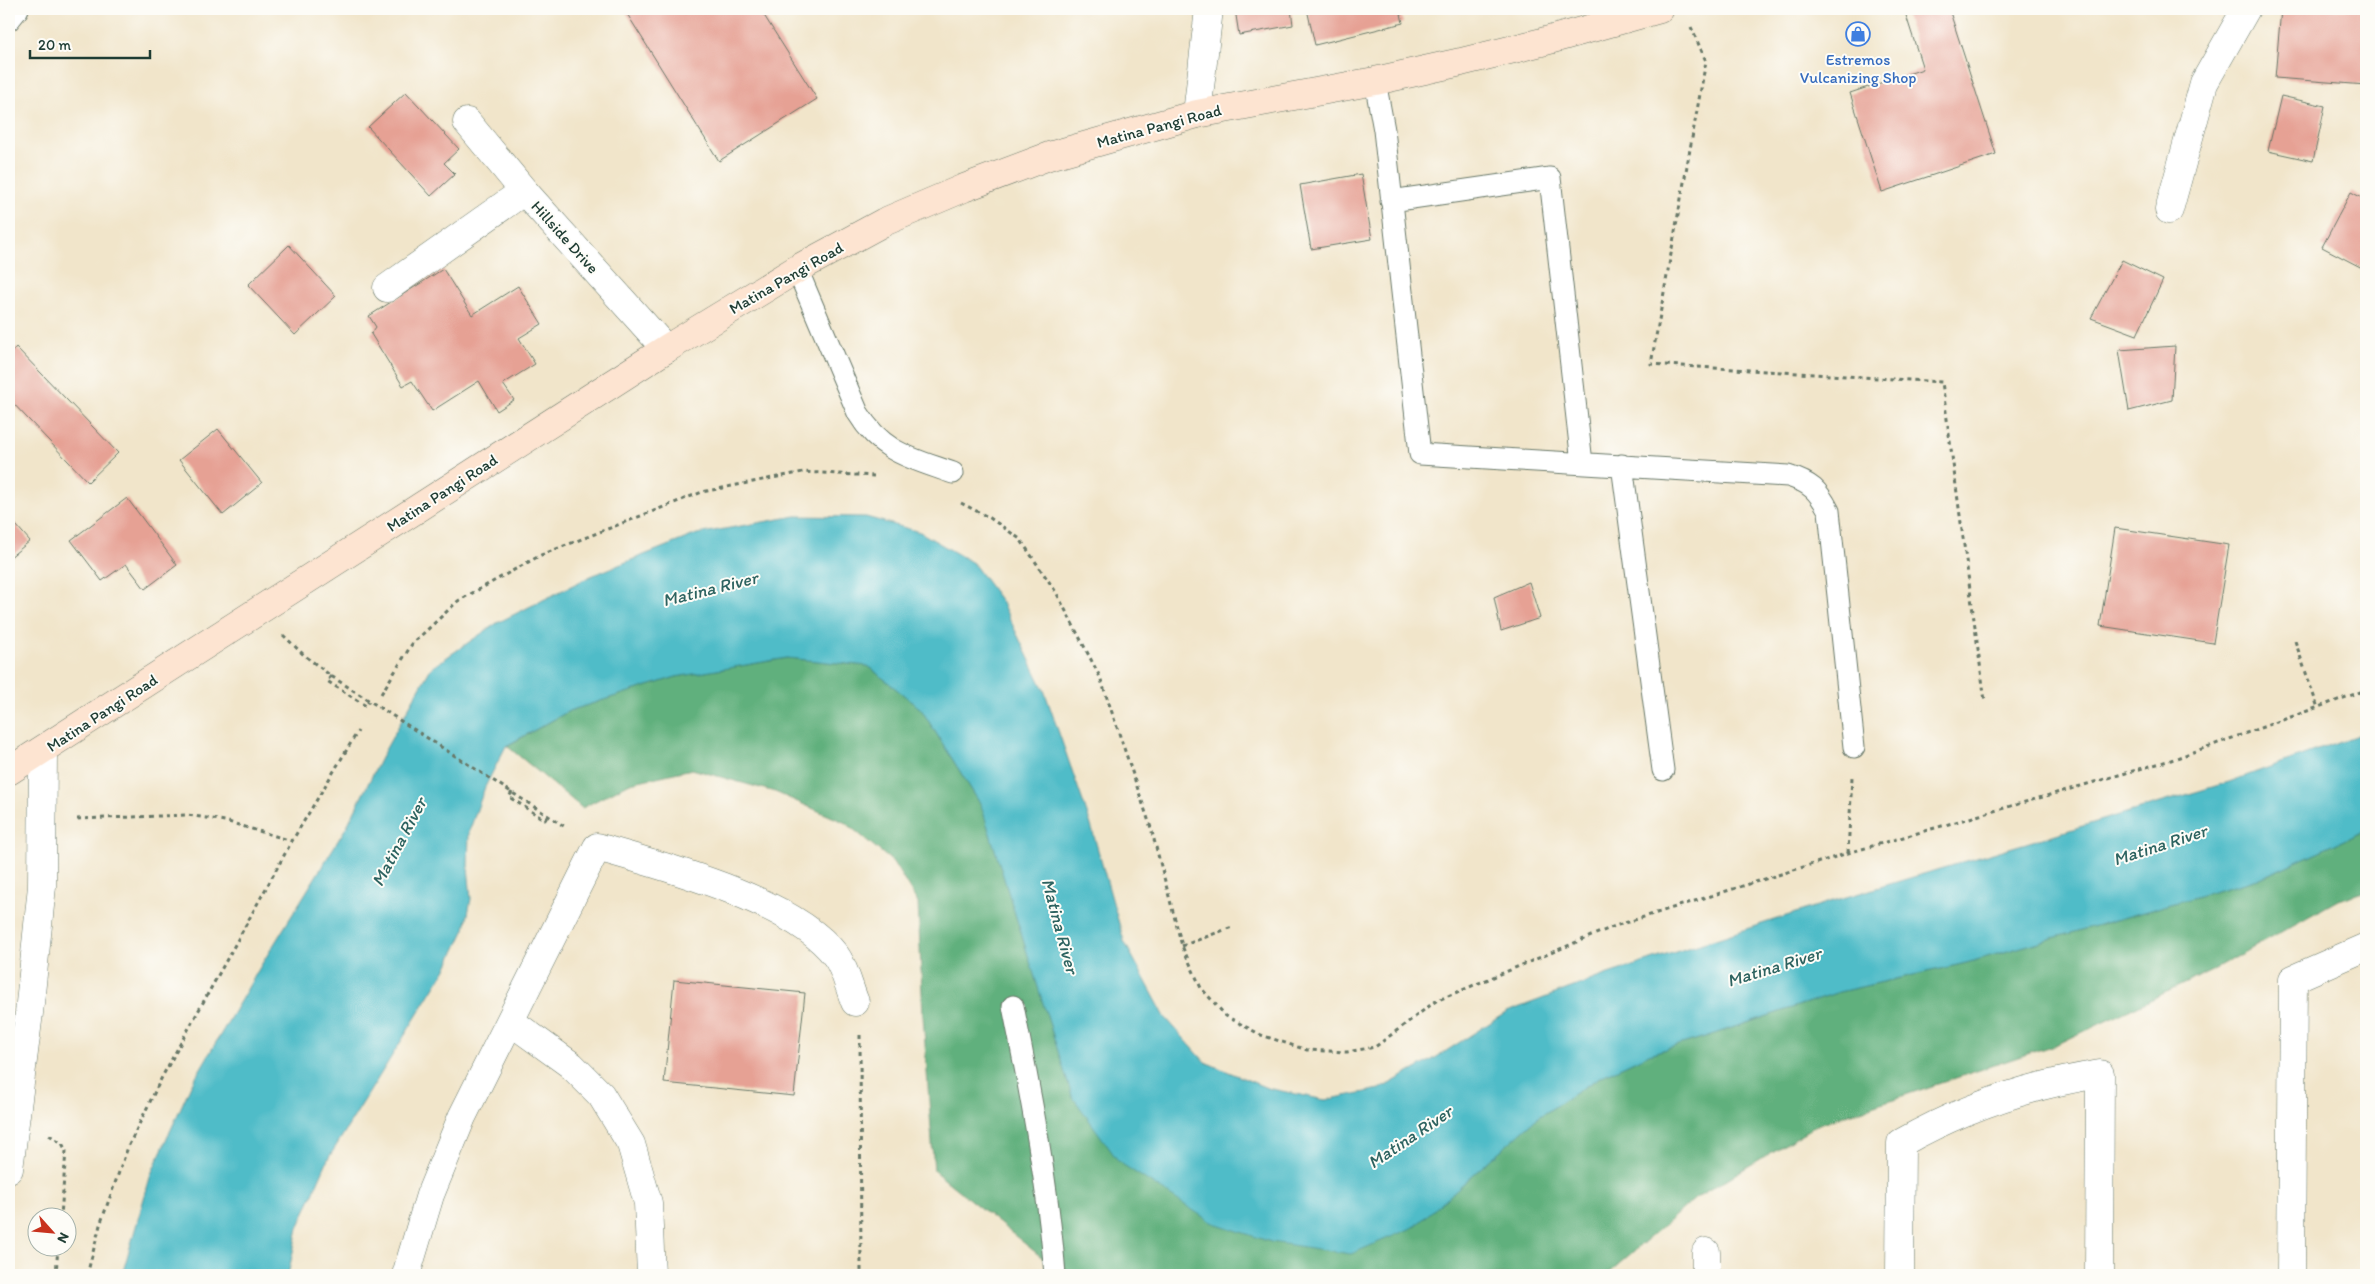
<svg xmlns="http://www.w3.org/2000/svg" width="2375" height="1284" font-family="Itim,sans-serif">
<rect width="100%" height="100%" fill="#fdfcf7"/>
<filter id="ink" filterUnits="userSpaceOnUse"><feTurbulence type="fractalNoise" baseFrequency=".02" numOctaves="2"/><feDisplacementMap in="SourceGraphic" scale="10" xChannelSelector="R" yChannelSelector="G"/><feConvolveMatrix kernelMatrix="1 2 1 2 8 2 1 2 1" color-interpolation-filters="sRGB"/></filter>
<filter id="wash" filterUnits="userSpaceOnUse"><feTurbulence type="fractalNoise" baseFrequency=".0096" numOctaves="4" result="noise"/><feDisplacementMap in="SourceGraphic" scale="20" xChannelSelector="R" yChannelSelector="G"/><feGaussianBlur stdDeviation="1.12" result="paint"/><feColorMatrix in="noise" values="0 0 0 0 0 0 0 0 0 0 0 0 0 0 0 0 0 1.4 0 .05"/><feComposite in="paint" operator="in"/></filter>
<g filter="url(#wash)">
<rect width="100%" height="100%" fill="#f1e5ca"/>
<path fill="#60b07d" stroke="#407658" d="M787,658L868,666L921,709L981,805L1072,1095L1414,1227L1536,1119L1598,1078L1649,1054L1708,1036L1839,992L1966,963L2258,879L2366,830V891L2338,900L2217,968L2060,1043L1819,1124L1697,1197L1606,1275H1069L1044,1259L934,1171L923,1016L918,903L893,862L846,823L775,792L692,769L630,783L582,808L507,746L569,711L676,677Z"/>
<path fill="#4fbcc8" stroke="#377c7e" d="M796,516L866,517L920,532L973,563L1001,601L1044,690L1090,822L1124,941L1165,1017L1205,1062L1267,1088L1325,1100L1380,1089L1432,1060L1507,1012L1608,974L1820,905L2229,782L2366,732V830L2258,879L1966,963L1839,992L1708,1036L1649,1054L1598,1078L1536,1119L1414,1227L1351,1254L1271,1242L1211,1222L1119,1162L1072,1096L981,805L921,709L868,666L787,658L676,677L569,711L506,746L485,787L469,832L468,867L471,899L465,929L447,967L328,1159L298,1228L288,1275H122L151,1174L191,1085L263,962L347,826L384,752L431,668L497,623L591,576L697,534Z"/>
<g id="blocks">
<path fill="#e6a194" d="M624,9H760L817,99L719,161Z
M1235,9H1291L1293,25L1239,35Z
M1307,9H1400L1403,23L1315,45Z
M1904,9H1949L1996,154L1882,192L1850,93L1923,69Z
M2281,9H2366V85L2275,78Z
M406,92L459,149L444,163L455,174L431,196L368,127Z
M2281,96L2325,106L2313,161L2268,151Z
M1361,174L1372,239L1311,249L1300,185Z
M2351,192L2366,200V270L2322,247Z
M289,245L336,296L295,335L248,285Z
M2122,260L2163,280L2137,335L2091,318Z
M443,269L472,315L518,286L542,324L519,338L535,364L503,384L514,400L497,411L479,381L432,411L412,381L403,386L371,334L376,327L369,316Z
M2175,346L2172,400L2129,411L2119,350Z
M16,347L118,453L88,482L9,399V355Z
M218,429L262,483L223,515L179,460Z
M127,498L177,565L145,589L126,564L102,581L71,540Z
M9,517L30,541L9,558Z
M2115,528L2229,545L2213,643L2100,626Z
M1529,582L1540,618L1501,631L1494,597Z
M674,980L805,993L794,1096L664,1083Z"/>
</g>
</g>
<g filter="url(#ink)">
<use href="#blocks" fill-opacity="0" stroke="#687868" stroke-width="1"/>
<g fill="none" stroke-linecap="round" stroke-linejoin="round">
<g stroke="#687868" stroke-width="23">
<path id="lane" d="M9,20L18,9
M1375,81L1384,130L1420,454L1788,476C1811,483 1818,490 1829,511L1854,747
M1391,201L1550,178L1582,463
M797,269L858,413C882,453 911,458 953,473
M1622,465L1663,770
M1013,1006C1031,1096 1048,1184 1055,1275"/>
</g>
<g stroke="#687868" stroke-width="29">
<path id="street" d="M1197,114L1209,9
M467,122L524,191L666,349
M2169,210L2204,83L2246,9
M387,288L524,191
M510,1021L571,1065L601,1095L631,1144L648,1203L651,1275
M9,1169L29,1013L42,886L43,751
M406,1275L430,1195L462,1117L597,847C663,866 794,900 836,956C845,968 849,988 855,1002
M1706,1275V1252
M1900,1275L1901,1143C1963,1108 2030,1085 2100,1074L2099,1275
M2291,1275L2293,979L2366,947"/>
</g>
<g stroke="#687868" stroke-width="29">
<path id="secondary" d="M9,771L666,349L797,269L884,222L964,188L1049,156L1197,114L1375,81L1461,62L1542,42L1660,9"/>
</g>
<path stroke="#687868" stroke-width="3" stroke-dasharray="4 4" stroke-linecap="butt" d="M1691,27L1706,61L1651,364L1942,382L1985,701
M961,503L990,518L1020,539L1056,592L1100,677L1151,828L1182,946L1201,988L1226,1016L1261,1035L1307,1050L1347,1052L1375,1047L1436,1001L1615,926L1848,853L2171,760L2366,690
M283,635L304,655L331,676L567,828
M2295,641L2318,708
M331,676L327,681L366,706L369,701
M381,694L412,644L458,601L541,555L702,492L803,472L874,476
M512,792L509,797L545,820L548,815
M77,819L188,815L225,821L292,841
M1848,853L1852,777
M1182,946L1232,927
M860,1035L861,1275
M49,1135L62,1143L66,1151L61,1216
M56,1275L58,1246
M87,1275L100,1225L128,1147L162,1077L292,841L358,731"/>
<use href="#lane" stroke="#fff" stroke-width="21"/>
<use href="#street" stroke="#fff" stroke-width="28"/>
<use href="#secondary" stroke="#fde4d1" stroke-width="28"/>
</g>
</g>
<defs>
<g id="shop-ring" transform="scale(1.25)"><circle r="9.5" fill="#fdfcf7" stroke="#3f7fe0" stroke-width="1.5"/><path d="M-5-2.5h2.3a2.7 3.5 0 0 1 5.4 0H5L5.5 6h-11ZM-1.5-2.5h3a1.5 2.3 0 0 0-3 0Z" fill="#3f7fe0"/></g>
</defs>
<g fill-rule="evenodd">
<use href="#shop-ring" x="1858" y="34"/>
</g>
<g text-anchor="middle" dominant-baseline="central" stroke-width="4" stroke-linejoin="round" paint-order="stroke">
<g font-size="16" fill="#366cbe" stroke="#fdfcf7">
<text x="1858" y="59">Estremos<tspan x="1858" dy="18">Vulcanizing Shop</tspan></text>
</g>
<g font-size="16" fill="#1f3d34" stroke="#fdfcf7">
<text transform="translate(1159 126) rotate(-15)">Matina Pangi Road</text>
<text transform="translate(565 237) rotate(48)">Hillside Drive</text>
<text transform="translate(786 278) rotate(-30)">Matina Pangi Road</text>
<text transform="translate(442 493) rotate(-33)">Matina Pangi Road</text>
<text transform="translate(102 713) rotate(-33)">Matina Pangi Road</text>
</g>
<g font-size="18" font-style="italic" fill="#2d6360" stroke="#fdfcf7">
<text transform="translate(710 589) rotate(-14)">Matina River</text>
<text transform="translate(399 842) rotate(-62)">Matina River</text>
<text transform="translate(2160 845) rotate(-18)">Matina River</text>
<text transform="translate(1060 926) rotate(75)">Matina River</text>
<text transform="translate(1774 967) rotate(-17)">Matina River</text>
<text transform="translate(1410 1137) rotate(-34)">Matina River</text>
</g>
</g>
<rect width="2375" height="1284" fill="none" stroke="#fdfcf7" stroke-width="30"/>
<g transform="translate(52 1232) rotate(117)"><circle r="24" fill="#fdfcf7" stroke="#a4b0a9"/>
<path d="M0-4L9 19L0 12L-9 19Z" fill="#c8321e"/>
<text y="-8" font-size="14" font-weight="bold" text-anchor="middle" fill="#1f3d34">N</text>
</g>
<path d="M30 50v8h120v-8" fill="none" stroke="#1f3d34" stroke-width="2.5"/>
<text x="38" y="50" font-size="15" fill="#1f3d34" stroke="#fdfcf7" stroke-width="4" paint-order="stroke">20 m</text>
</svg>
